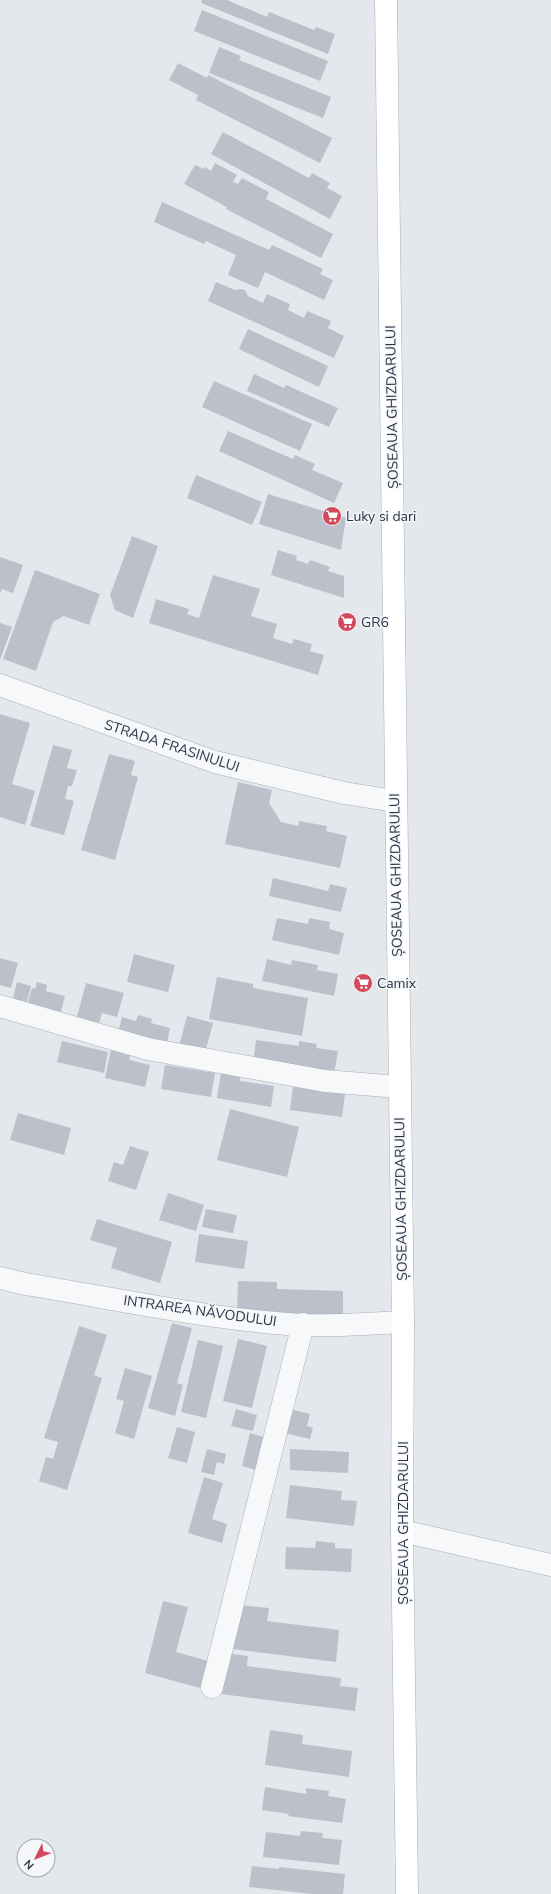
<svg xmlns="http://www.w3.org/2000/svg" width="551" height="1894" font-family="'Nunito Sans',sans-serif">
<rect width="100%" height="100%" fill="#e4e7ec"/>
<path fill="#bbc0ca" d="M202,0H227L267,17L269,12L314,30L316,27L335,34L328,54L201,3Z
M202,10L328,61L320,81L194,31Z
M219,47L241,56L239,60L331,97L323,118L209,73Z
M178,63L207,78L208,75L332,138L320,163L196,100L198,95L169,80Z
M223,132L309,178L312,173L330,183L327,188L342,196L330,219L211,154Z
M215,163L237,175L233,182L238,184L242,178L269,192L266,199L333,234L321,258L226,209L227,207L184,184L195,165L204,169L205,167L211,171Z
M162,202L269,250L272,245L323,269L320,274L333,280L324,300L265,272L258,288L228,275L236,255L206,241L204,244L154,222Z
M216,282L235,290L241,289L245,290L248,296L263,303L267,294L290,304L288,310L304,318L307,311L331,321L328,328L344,336L334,358L208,301Z
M248,329L328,366L319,387L239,349Z
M254,374L284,388L286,385L338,408L329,427L247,391Z
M214,381L312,424L300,451L202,407Z
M228,431L293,459L295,455L315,464L312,470L343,483L334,503L219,451Z
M196,475L262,502L252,525L187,498Z
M268,494L346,518L341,550L259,524Z
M132,536L158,546L133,618L115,610L110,595Z
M278,550L297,556L296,560L308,564L310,560L330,567L328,571L344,576V598L271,575Z
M0,557L23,565L13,593L2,589L0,593Z
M35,570L100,594L89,625L64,616L53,622L36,671L3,659Z
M213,575L260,589L251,616L277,624L273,638L292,644L294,639L312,644L310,651L324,655L318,675L149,623L156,599L189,609L187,614L199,618Z
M0,623L12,627L0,660Z
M0,714L30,723L12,784L35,791L25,825L0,817Z
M53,745L72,750L67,768L77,770L72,786H68L65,799L74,801L64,835L30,826Z
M109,754L135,761L131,775L138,777L115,860L81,850Z
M238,782L272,790L269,803L281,822L298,826L299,821L327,826L326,831L347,836L340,868L225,844Z
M273,878L328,891L330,884L347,888L341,912L269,896Z
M277,918L308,924L309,918L330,922L329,929L344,933L339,955L272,940Z
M134,954L175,965L168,992L127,982Z
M0,958L18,963L11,988L0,985Z
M267,959L291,965L292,960L318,965L317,970L338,974L334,996L262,981Z
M217,977L253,984V988L308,998L302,1036L209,1019Z
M17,982L31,986L26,1005L12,1002Z
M37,982L47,985L46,991L65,996L60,1016L27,1006L32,988L35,989Z
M86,983L124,993L117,1017L102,1013L97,1030L75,1024Z
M138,1015L152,1019L151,1023L170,1028L166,1048L117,1036L122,1017L136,1021Z
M187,1016L213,1023L205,1053L179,1046Z
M256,1040L299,1046V1041L317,1044L316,1048L338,1051L334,1074L253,1063Z
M62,1041L108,1052L104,1073L57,1062Z
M112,1044L132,1048L129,1060L150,1065L145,1087L105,1078Z
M165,1065L215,1073L211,1097L161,1089Z
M222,1067L241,1070L240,1081L274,1086L271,1107L217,1098Z
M293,1087L345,1094L342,1117L290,1110Z
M230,1109L299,1127L287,1177L217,1160Z
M18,1113L71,1128L64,1155L10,1140Z
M130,1146L149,1152L136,1190L108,1181L114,1162L123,1165Z
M168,1193L204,1205L196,1231L159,1220Z
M206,1209L237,1215L233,1233L202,1227Z
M97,1219L172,1242L160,1283L111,1268L117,1248L90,1240Z
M199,1234L248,1241L244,1269L195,1262Z
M238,1281L277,1282V1289L343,1291V1314H237Z
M172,1323L192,1328L177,1383L183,1385L175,1416L148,1408Z
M79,1326L107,1335L94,1375L102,1378L67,1490L39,1481L46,1457L53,1459L58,1442L44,1438Z
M238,1339L267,1346L252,1408L223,1401Z
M198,1340L223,1346L206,1418L181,1412Z
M125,1368L152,1376L134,1439L115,1433L124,1401L116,1399Z
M236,1409L257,1415L253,1431L231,1426Z
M290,1409L310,1414L307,1426L313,1428L310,1439L284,1433Z
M177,1427L195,1432L187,1463L168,1458Z
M250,1433L264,1437L256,1470L242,1466Z
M207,1449L226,1454L224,1464L217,1462L214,1475L201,1472Z
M290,1449L349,1452L348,1473L290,1470Z
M204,1477L223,1483L212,1519L227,1524L222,1543L188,1533Z
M290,1485L342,1491L341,1500L357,1501L354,1526L286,1518Z
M316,1541L335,1543V1548L352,1549L351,1572L285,1569L286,1547L315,1548Z
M163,1601L188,1607L176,1652L208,1661L200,1688L145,1673Z
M239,1605L269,1608L267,1621L339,1630L336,1662L233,1649Z
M226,1653L248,1656L247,1666L341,1678L340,1686L358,1688L355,1711L221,1694Z
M270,1730L303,1735L302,1744L352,1751L349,1777L265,1765Z
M265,1787L306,1794V1788L329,1791L328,1796L346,1799L342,1823L288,1816L289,1814L262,1810Z
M301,1831L323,1833L322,1838L342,1840L339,1865L263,1857L266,1832L300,1836Z
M252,1866L279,1869V1867L345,1874L343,1894H312L249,1887Z"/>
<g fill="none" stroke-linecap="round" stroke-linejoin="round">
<g stroke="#a9aeb7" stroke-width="23">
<path id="minor" d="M0,685L215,762L344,793L395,801
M0,1006L148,1049L325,1081L399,1087
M0,1278L25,1284C112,1298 199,1317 287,1324C325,1327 365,1324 403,1322
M402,1531L551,1565
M212,1687L303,1324"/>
</g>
<g stroke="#a9aeb7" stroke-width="23">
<path id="secondary" d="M386,0L403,1322L402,1531L407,1894"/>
</g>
<use href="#minor" stroke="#f7f8fa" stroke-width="22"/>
<use href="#secondary" stroke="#fff" stroke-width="22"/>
</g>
<defs>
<g id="supermarket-disc" transform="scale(1)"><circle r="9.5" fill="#d1495b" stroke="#f4f6f9"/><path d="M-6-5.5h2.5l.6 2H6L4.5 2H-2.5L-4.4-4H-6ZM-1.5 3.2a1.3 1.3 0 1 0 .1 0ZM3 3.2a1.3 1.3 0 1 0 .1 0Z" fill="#fff"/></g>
</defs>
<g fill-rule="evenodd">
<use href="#supermarket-disc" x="332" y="516"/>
<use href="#supermarket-disc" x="347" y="622"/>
<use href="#supermarket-disc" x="363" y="983"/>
</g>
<g text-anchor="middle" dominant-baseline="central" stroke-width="3" stroke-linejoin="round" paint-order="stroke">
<g font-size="14" fill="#2b3445" stroke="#f4f6f9">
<text transform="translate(392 407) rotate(-91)">ȘOSEAUA GHIZDARULUI</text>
<text transform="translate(172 746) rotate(18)">STRADA FRASINULUI</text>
<text transform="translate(396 875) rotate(-91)">ȘOSEAUA GHIZDARULUI</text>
<text transform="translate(401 1199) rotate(-91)">ȘOSEAUA GHIZDARULUI</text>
<text transform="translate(200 1311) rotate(8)">INTRAREA NĂVODULUI</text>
<text transform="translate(403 1523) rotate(-90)">ȘOSEAUA GHIZDARULUI</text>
</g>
<g font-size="14" fill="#2b3445" stroke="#f4f6f9" text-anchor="start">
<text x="346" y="516">Luky si dari</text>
<text x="361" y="622">GR6</text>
<text x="377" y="983">Camix</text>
</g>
</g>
<g transform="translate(36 1858) rotate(227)"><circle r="19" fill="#f4f6f9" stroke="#a4a8b1"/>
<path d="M0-3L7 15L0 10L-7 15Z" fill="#d1495b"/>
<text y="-6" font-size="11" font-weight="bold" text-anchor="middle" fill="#2b3445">N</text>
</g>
</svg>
